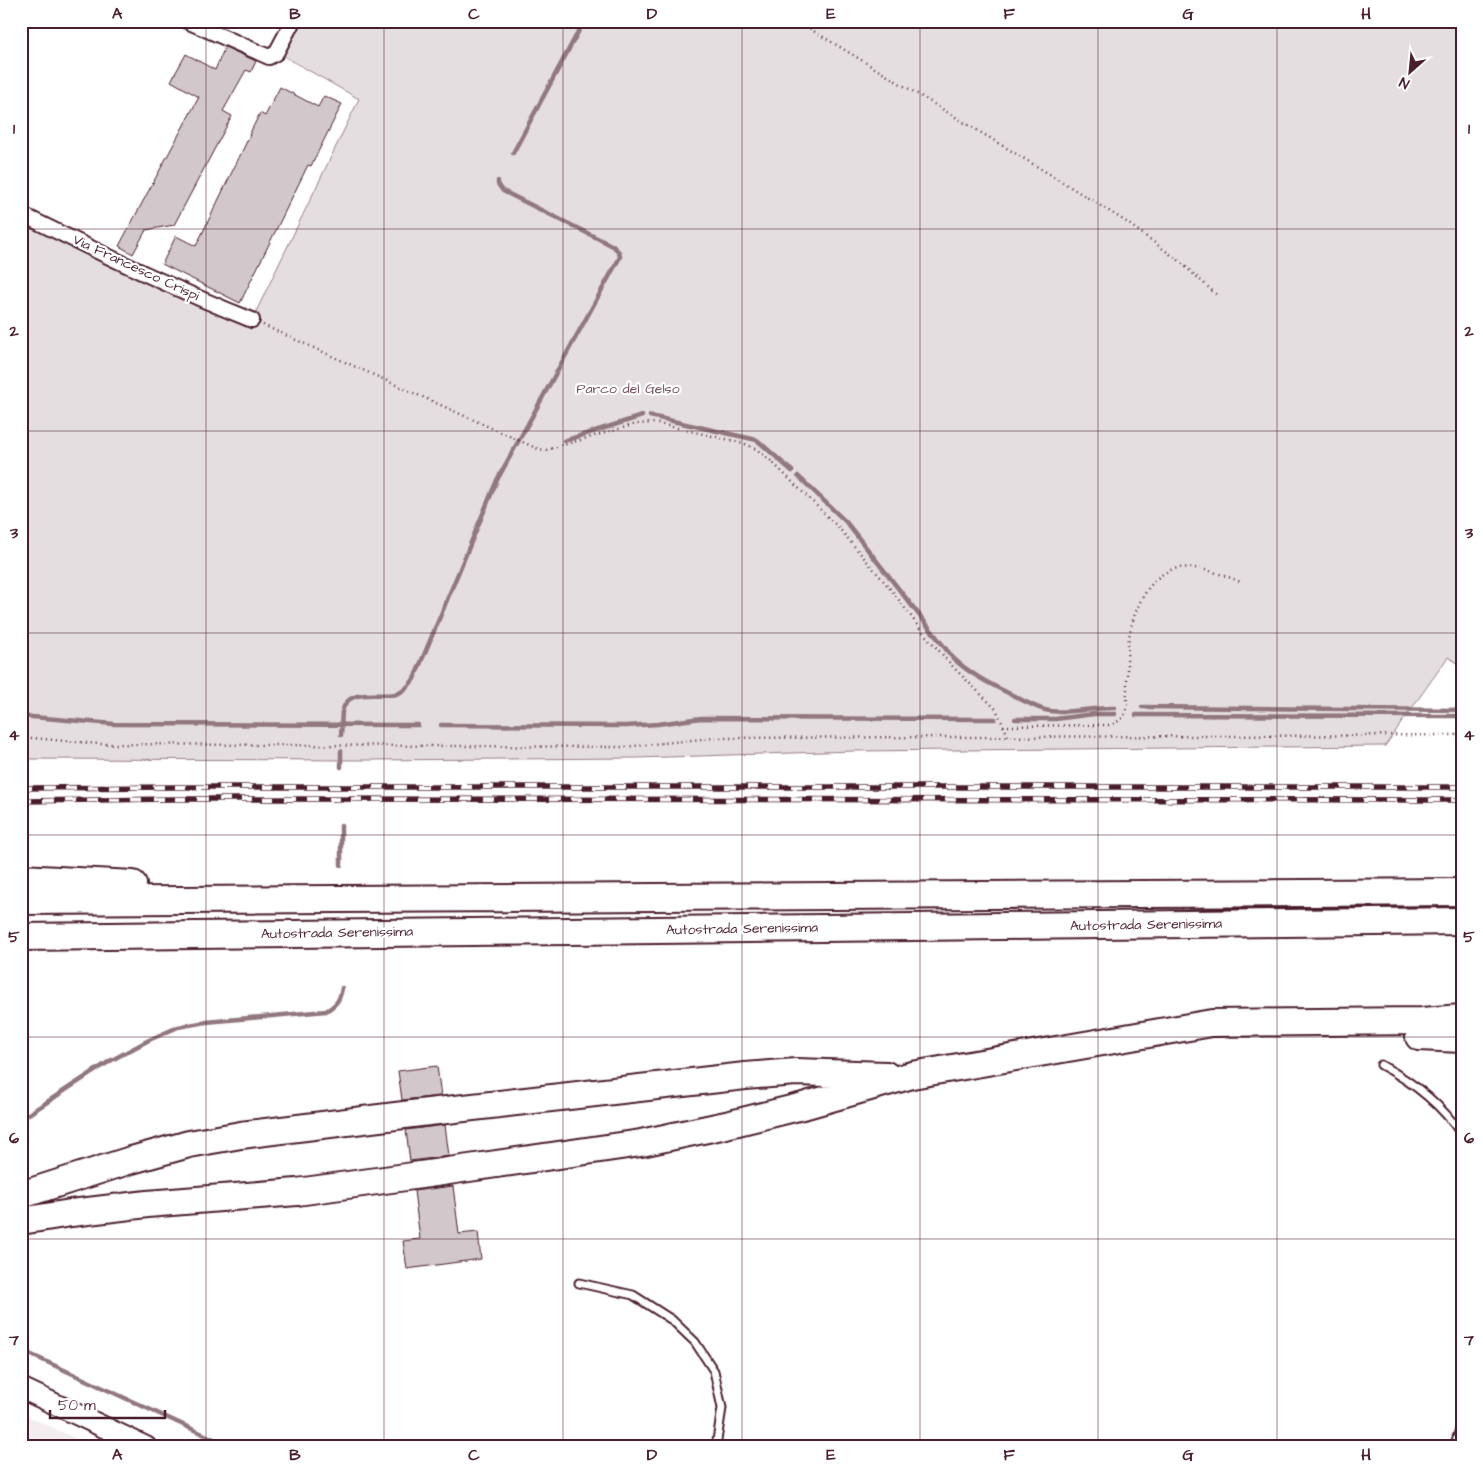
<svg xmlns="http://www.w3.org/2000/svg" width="1483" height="1468" font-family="'Architects Daughter',sans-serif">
<rect width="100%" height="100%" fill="#fff"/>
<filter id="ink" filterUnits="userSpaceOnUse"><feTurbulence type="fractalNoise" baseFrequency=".02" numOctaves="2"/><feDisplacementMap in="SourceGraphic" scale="10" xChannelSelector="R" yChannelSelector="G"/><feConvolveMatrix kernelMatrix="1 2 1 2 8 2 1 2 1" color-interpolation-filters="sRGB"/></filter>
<g filter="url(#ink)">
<path fill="#f2eeef" d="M21,1413L94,1447H21Z"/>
<path fill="#e5dee0" stroke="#987e86" d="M297,21H1462V666L1448,657L1385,746L854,751L637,758L369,760L21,759V223L120,270L249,326L359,99L280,54Z"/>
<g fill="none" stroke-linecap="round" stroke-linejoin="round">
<path stroke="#91787e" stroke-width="4.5" d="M513,153L584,21
M650,416L757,440L792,471
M564,441L642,416
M798,476L846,522L953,658C973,677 997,687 1022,700C1031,704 1040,710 1050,711C1072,714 1093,707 1115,708
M1142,707L1462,710
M1136,715L1462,716
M21,716L114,724L418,725
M1015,719H1055L1094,714H1115
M441,725L626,726L658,724L701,718L995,719
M341,735C342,728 341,719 342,712C348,686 378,698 396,694C404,692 409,686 414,679L497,480L620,257L619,252L613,246L503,191L498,184V181
M341,767V751
M341,865V825
M21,1119L110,1061L149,1040L178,1027L206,1022L326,1011C336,1005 340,1000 342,988
M21,1350L231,1447"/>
</g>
<path fill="#d2c7cb" stroke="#4a1f2b" d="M225,47L256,61L251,72L246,70L223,111L232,116L174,225L146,230L133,254L119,246L199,97L171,81L186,54L215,70Z
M280,87L318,107L324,96L342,104L311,166L308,165L240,303L162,264L176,236L196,246L250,135H249L260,113L265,116Z
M437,1066L441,1096L402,1100L398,1071Z
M445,1125L449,1156L410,1161L406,1130Z
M453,1186L459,1234L478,1232L481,1259L407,1269L403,1241L420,1239L414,1191Z"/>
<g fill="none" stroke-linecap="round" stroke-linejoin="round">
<g stroke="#4a1f2b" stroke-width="11">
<path id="lane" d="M1381,1065C1413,1082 1442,1105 1462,1135
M579,1283L633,1295L672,1320L695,1342L714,1371L722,1408L716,1447
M1454,1447L1462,1423"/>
</g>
<g stroke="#4a1f2b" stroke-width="18">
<path id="street" d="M187,21L269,57L276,53L293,21
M21,214C97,251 173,289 252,320"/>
</g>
<g stroke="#4a1f2b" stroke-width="24">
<path id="secondary" d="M21,1388L146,1447"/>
</g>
<g stroke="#4a1f2b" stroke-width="30">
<path id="highway" d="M21,878L133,884
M21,901L1462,892
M21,937L1462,921
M1419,1037L1462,1039
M21,1195L128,1161L189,1144L241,1135L420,1113L745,1076L796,1072L886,1075
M21,1221L71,1213L147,1204L297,1192L435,1173L641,1143L726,1125L803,1106L912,1075L1212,1023L1422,1021L1462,1018"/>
</g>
<path stroke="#4a1f2b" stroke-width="2.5" stroke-dasharray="1 4" stroke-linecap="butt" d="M797,21L1051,175L1125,221L1178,260L1218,296
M263,325L538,449L546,450L636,424L655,423L743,443L756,449L770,460L838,527L893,592L921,630L955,669L996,709L1008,736
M1003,726L1109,725C1118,722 1123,720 1126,711C1128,689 1126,667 1128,646C1130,618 1147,572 1179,568C1197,565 1224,575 1241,582
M21,737L99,744L624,747L712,738L1462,735"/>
<use href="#lane" stroke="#fff" stroke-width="7"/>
<use href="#street" stroke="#fff" stroke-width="14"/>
<use href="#secondary" stroke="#fff" stroke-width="20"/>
<use href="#highway" stroke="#fff" stroke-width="26"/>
<g stroke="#4a1f2b" stroke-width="5.5">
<path id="rail" d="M21,788L177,787H1462
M21,801L173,799L1462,800"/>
</g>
<use href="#rail" stroke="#fff" stroke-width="4" stroke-dasharray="11" stroke-linecap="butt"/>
</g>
</g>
<path fill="none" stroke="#4a1f2b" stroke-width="1" stroke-opacity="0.55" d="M206,21V1447M384,21V1447M563,21V1447M742,21V1447M920,21V1447M1098,21V1447M1277,21V1447M21,229H1462M21,431H1462M21,633H1462M21,835H1462M21,1037H1462M21,1239H1462"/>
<g text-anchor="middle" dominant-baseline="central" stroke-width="4.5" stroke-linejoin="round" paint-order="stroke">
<g font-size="14" fill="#4a1f2b" stroke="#fff">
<text transform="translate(136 268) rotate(25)">Via Francesco Crispi</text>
<text transform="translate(1146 925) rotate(-1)">Autostrada Serenissima</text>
<text transform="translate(742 929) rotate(-1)">Autostrada Serenissima</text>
<text transform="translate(337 933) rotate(-1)">Autostrada Serenissima</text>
</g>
<g font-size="14" fill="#714f58" stroke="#fff">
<text x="628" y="389">Parco del Gelso</text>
</g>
</g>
<rect width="1483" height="1468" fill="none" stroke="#fff" stroke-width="55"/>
<g transform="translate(1410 72) rotate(207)" stroke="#ffffff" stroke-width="4" paint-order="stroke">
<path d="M0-4L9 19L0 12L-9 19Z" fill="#4a1f2b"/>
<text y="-8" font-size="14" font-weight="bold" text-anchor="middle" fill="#4a1f2b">N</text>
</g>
<path d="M50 1410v8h115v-8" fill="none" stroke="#4a1f2b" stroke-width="2.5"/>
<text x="58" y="1410" font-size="15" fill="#4a1f2b" stroke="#ffffff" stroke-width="4" paint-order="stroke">50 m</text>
<rect x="28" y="28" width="1428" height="1412" fill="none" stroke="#4a1f2b" stroke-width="2"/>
<g font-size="16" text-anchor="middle" font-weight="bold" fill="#4a1f2b">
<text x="117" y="19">A</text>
<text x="295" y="19">B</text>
<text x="474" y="19">C</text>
<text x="652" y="19">D</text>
<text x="831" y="19">E</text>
<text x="1009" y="19">F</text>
<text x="1188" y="19">G</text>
<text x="1366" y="19">H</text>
<text x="14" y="134">1</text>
<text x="1469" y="134">1</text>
<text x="14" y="336">2</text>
<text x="1469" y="336">2</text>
<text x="14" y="538">3</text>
<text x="1469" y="538">3</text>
<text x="14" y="740">4</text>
<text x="1469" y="740">4</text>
<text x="14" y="942">5</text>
<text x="1469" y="942">5</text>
<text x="14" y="1143">6</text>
<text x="1469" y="1143">6</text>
<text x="14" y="1345">7</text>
<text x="1469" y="1345">7</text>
<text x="117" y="1460">A</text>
<text x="295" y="1460">B</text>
<text x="474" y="1460">C</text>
<text x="652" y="1460">D</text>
<text x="831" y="1460">E</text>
<text x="1009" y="1460">F</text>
<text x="1188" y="1460">G</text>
<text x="1366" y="1460">H</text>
</g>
</svg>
